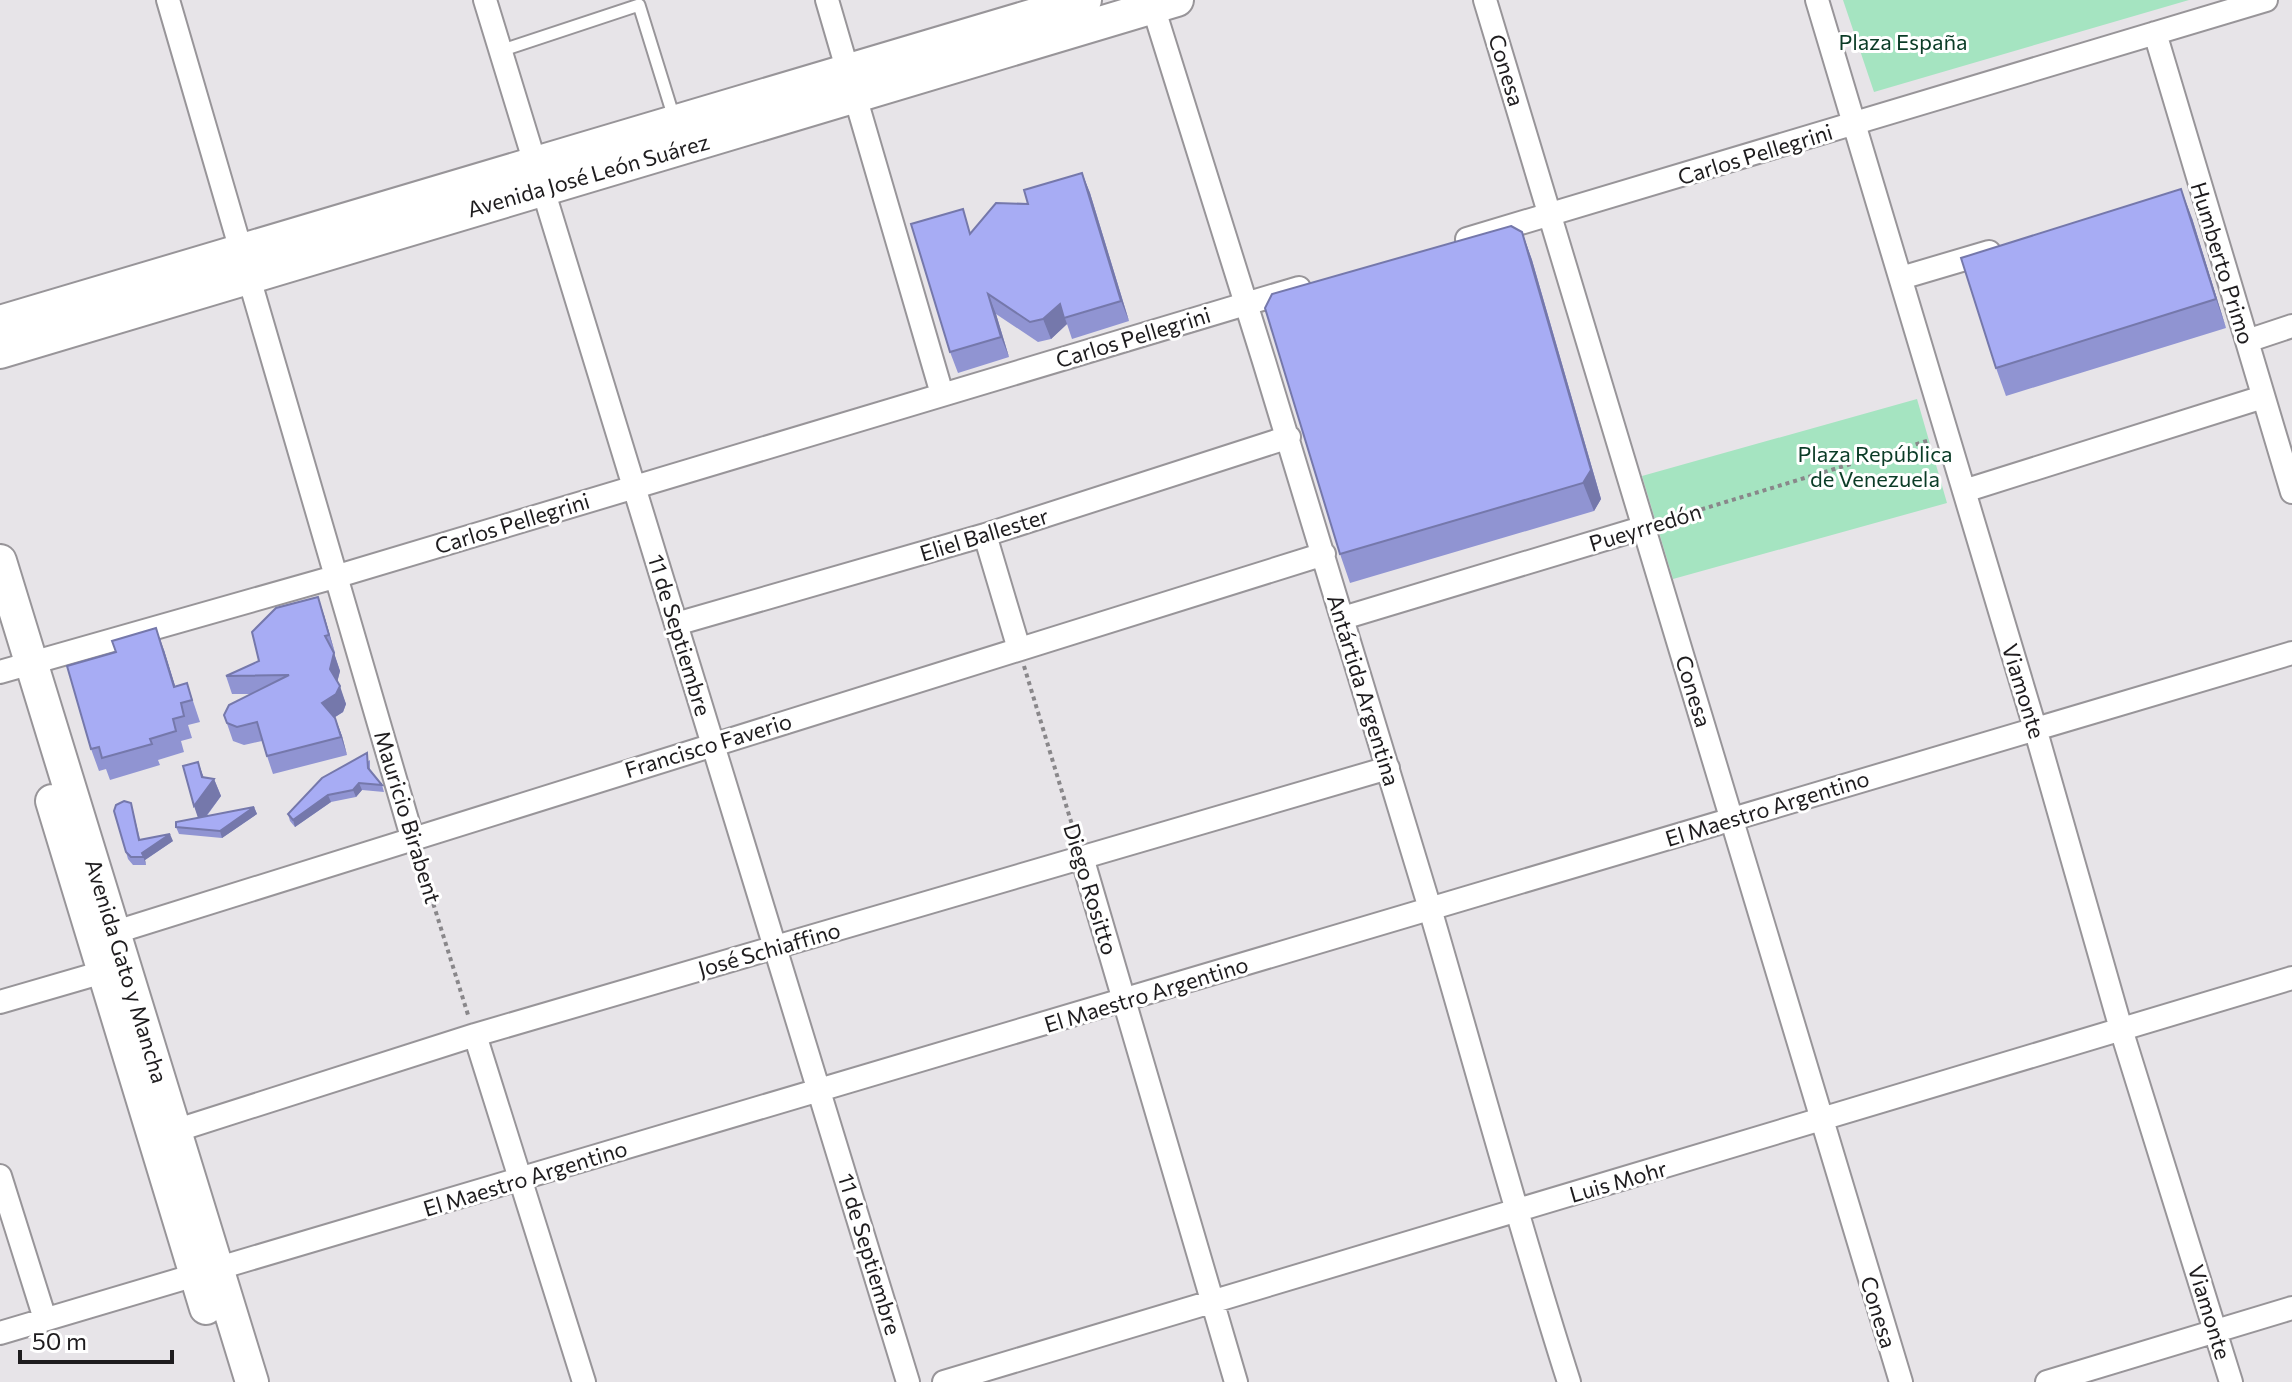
<svg xmlns="http://www.w3.org/2000/svg" width="2292" height="1382" font-family="Commissioner,sans-serif">
<rect width="100%" height="100%" fill="#e7e4e8"/>
<path fill="#a5e4c1" d="M1843,0H2189L1874,92Z
M1917,399L1947,503L1673,579L1642,476Z"/>
<g fill="none" stroke-linecap="round" stroke-linejoin="round">
<g stroke="#989599" stroke-width="15">
<path id="service" d="M500,51L639,5L675,121"/>
</g>
<g stroke="#989599" stroke-width="26">
<path id="minor" d="M168,0L412,837
M485,0L908,1382
M827,0L942,394
M1151,0C1246,300 1338,600 1428,902C1475,1062 1518,1223 1569,1382
M1485,0L1901,1382
M1817,0L2035,728L2121,1029L2231,1382
M2155,33L2292,492
M1467,239L2266,0
M1901,278L1989,252
M2247,341L2292,326
M1964,491L2263,397
M985,535L1019,649
M1343,618L1645,527
M676,624L985,535L1289,437
M0,672L338,576L1299,288
M1082,857L1236,1382
M103,936L1324,554
M0,1002L117,968
M475,1035L584,1382
M162,1135L475,1035L1388,768
M0,1176L45,1319
M0,1333L2292,653
M944,1382L2292,978
M2047,1382L2292,1308"/>
</g>
<g stroke="#989599" stroke-width="36">
<path id="secondary" d="M0,322L1085,0
M0,352L1177,0
M0,561L252,1382
M52,801L206,1308"/>
</g>
<path stroke="#89878a" stroke-width="4" stroke-dasharray="4 4" stroke-linecap="butt" d="M1663,521L1930,440
M1024,666L1076,838
M419,858L469,1018"/>
<use href="#service" stroke="#fff" stroke-width="11"/>
<use href="#minor" stroke="#fff" stroke-width="22"/>
<use href="#secondary" stroke="#fff" stroke-width="32"/>
</g>
<path fill="#9094d2" d="M1082,173L1090,193L1129,321L1072,339L1067,324L1051,339L1038,342L996,314L1009,357L958,373L950,352L971,232L1028,204Z
M2192,218L2226,328L2006,396L1996,368Z
M1522,232L1532,260L1601,499L1594,511L1350,583L1340,554Z
M324,615L335,653H334L340,671L337,682L346,704L343,712L335,717L342,736L347,755L273,774L262,741L244,745L233,741L224,715L251,694H232L226,676L259,661Z
M164,650L175,686L187,683L200,722L188,725L192,738L181,741L184,752L158,760L160,765L110,780L106,769L99,771L91,749Z
M370,760V771L382,785L384,792L362,790L356,797L331,802L295,827L290,821L288,814Z
M198,762L204,778L214,779L221,796L206,817L254,807L257,814L222,838L179,834L176,827L198,818Z
M131,803L140,839L173,841L145,860L146,865H133L128,859L126,852Z"/>
<path fill="#7578ab" d="M1082,173L1090,193L1129,321L1121,301Z
M2181,189L2192,218L2226,328L2216,299Z
M1522,232L1532,260L1601,499L1594,511L1583,483Z
M988,294L996,314L1009,357L1001,337Z
M1060,304L1067,324L1051,339L1043,319Z
M318,597L324,615L335,653L329,635Z
M156,628L164,650L182,708L174,687Z
M334,653L340,671L336,687L330,669Z
M340,686L346,704L343,712L329,721L322,703Z
M335,718L342,736L347,755L341,737Z
M198,762L204,779H214L221,796L200,824L194,806L202,777Z
M359,783L362,790L356,797L353,790Z
M328,795L331,802L295,827L293,820Z
M254,807L257,814L222,838L220,831Z
M170,834L173,841L145,860L146,865L142,853Z"/>
<path fill="#a7acf4" stroke="#7578ab" stroke-width="2" d="M1082,173L1121,301L1064,318L1060,304L1043,319L1030,322L988,294L1001,337L950,352L911,224L963,209L970,234L996,203L1028,204L1024,190Z
M2181,189L2216,299L1996,368L1961,258Z
M1511,226L1522,232L1591,470L1583,483L1340,554L1265,308L1272,294Z
M318,597L329,635L325,636L334,653L330,669L340,686L336,694L322,703L335,718L341,737L267,756L257,722L237,727L227,723L224,715L229,705L289,675L226,676L259,661L252,632L276,608Z
M156,628L174,687L187,683L192,700L181,703L184,716L173,719L176,731L150,739L152,744L102,758L99,747L91,749L67,666L116,652L112,641Z
M367,753L368,768L382,785L359,783L353,790L328,795L293,820L288,814L322,778Z
M198,762L202,777L214,779L194,806L183,766Z
M124,801L131,803L139,840L170,834L142,853L144,857H131L126,852L114,811L116,805Z
M254,807L220,831L176,827V822Z"/>
<g text-anchor="middle" dominant-baseline="central" stroke-width="6" stroke-linejoin="round" paint-order="stroke">
<g font-size="22" fill="#0b3c27" stroke="#fff">
<text x="1903" y="41">Plaza España</text>
<text x="1875" y="453">Plaza República<tspan x="1875" dy="25">de Venezuela</tspan></text>
</g>
<g font-size="22" fill="#1e1c1e" stroke="#fff">
<text transform="translate(1507 70) rotate(73)">Conesa</text>
<text transform="translate(1755 154) rotate(-17)">Carlos Pellegrini</text>
<text transform="translate(588 175) rotate(-16)">Avenida José León Suárez</text>
<text transform="translate(2223 263) rotate(73)">Humberto Primo</text>
<text transform="translate(1133 337) rotate(-17)">Carlos Pellegrini</text>
<text transform="translate(512 523) rotate(-17)">Carlos Pellegrini</text>
<text transform="translate(1645 527) rotate(-17)">Pueyrredón</text>
<text transform="translate(984 534) rotate(-17)">Eliel Ballester</text>
<text transform="translate(680 635) rotate(73)">11 de Septiembre</text>
<text transform="translate(1364 690) rotate(73)">Antártida Argentina</text>
<text transform="translate(1694 691) rotate(73)">Conesa</text>
<text transform="translate(2024 691) rotate(73)">Viamonte</text>
<text transform="translate(708 745) rotate(-17)">Francisco Faverio</text>
<text transform="translate(1767 808) rotate(-17)">El Maestro Argentino</text>
<text transform="translate(408 817) rotate(73)">Mauricio Birabent</text>
<text transform="translate(1091 889) rotate(73)">Diego Rositto</text>
<text transform="translate(769 949) rotate(-16)">José Schiaffino</text>
<text transform="translate(127 971) rotate(73)">Avenida Gato y Mancha</text>
<text transform="translate(1146 994) rotate(-17)">El Maestro Argentino</text>
<text transform="translate(525 1178) rotate(-17)">El Maestro Argentino</text>
<text transform="translate(1618 1181) rotate(-16)">Luis Mohr</text>
<text transform="translate(870 1254) rotate(73)">11 de Septiembre</text>
<text transform="translate(1879 1312) rotate(73)">Conesa</text>
<text transform="translate(2210 1312) rotate(73)">Viamonte</text>
</g>
</g>
<path d="M20 1350v12h152v-12" fill="none" stroke="#1e1c1e" stroke-width="4"/>
<text x="32" y="1350" font-size="24" fill="#1e1c1e" stroke="#ffffff" stroke-width="6" paint-order="stroke">50 m</text>
</svg>
